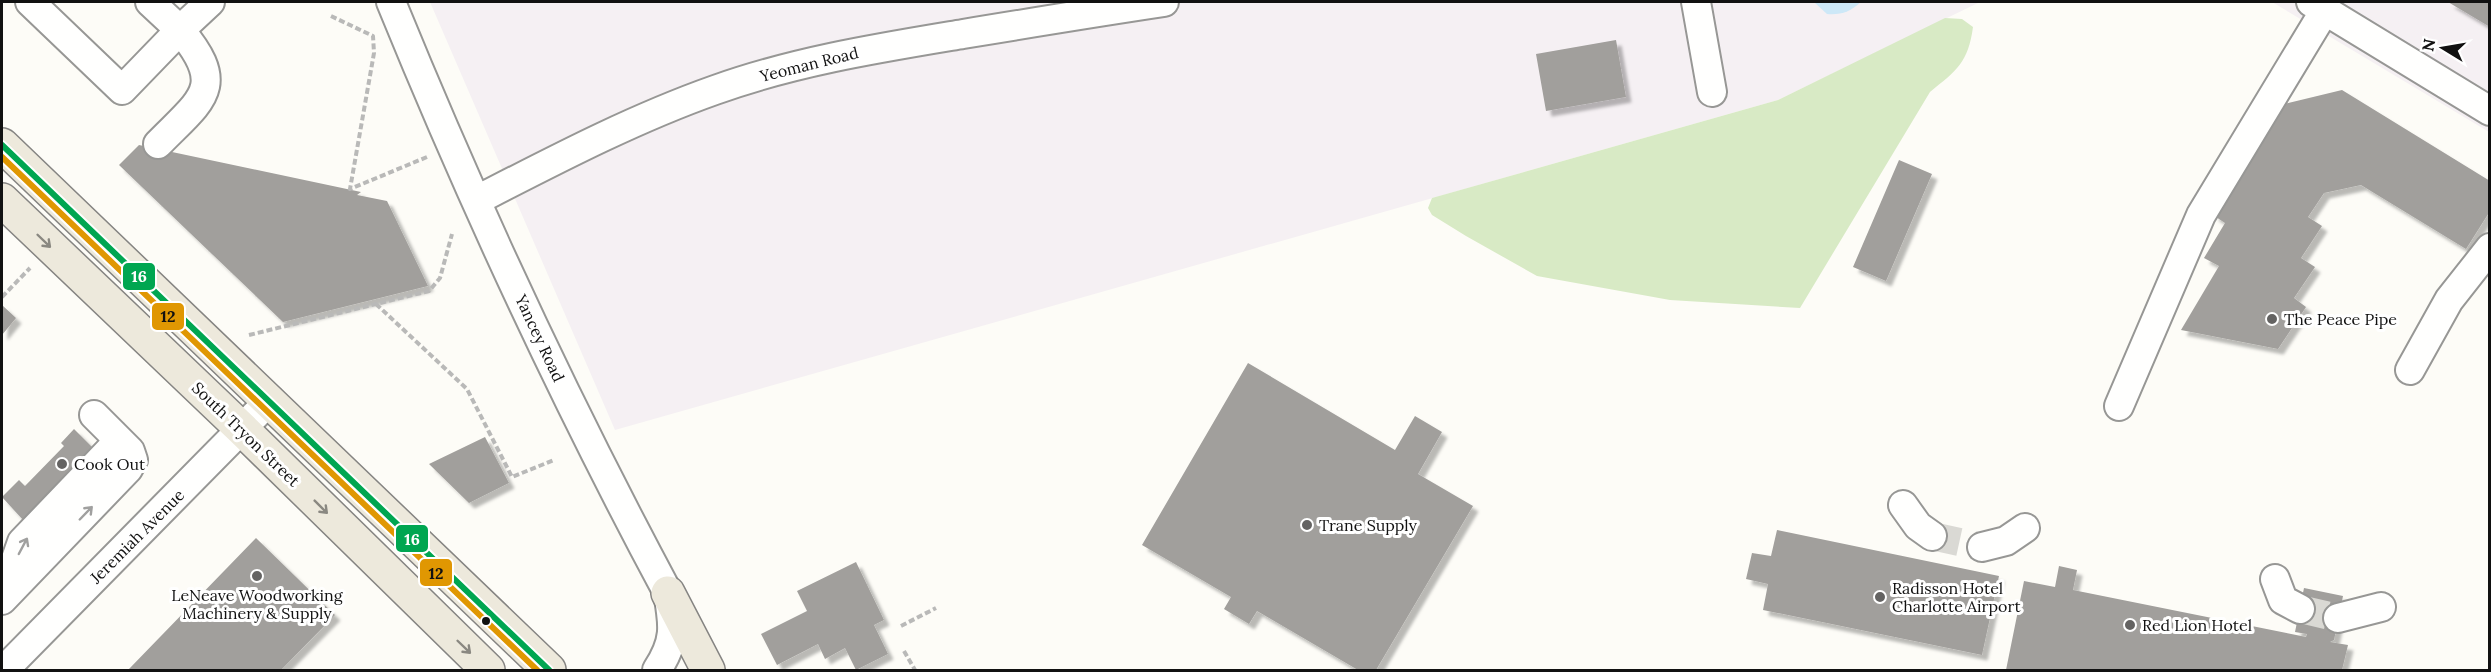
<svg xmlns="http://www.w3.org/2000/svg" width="2491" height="672" font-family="Lora,serif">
<defs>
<filter id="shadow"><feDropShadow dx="5.5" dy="5.5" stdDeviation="1.5" flood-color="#0004"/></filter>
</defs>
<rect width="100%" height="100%" fill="#fdfcf7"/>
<path fill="#f5f0f3" d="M430,2H1980L1778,100L615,430Z
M2272,2H2489V132L2292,14Z"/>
<path fill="#d8eac5" d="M1945,18L1962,19L1973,27C1968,63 1957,70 1930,92L1800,308L1670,300L1537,276L1466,236L1432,215L1428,208L1432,198L1778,100Z"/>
<path fill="#cde8f7" d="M1814,2H1861C1850,12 1841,15 1827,14Z"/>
<path fill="#a19f9c" filter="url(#shadow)" d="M2448,2H2490V27Z
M1616,40L1626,97L1546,111L1536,54Z
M2342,90L2490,181V211L2466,249L2361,185L2324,193L2308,217L2322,226L2301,258L2315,267L2294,298L2306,307L2278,349L2181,330L2219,266L2204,258L2225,223L2213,215L2280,105Z
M139,145L361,192L357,195L387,201L428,286L283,322L119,165Z
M1899,160L1932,174L1886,281L1853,267Z
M2,305L16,318L2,335Z
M1248,363L1395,450L1415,416L1442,432L1418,474L1473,506L1376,670H1358L1257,611L1249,624L1224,609L1231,597L1142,545Z
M74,429L94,449L24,521L2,497L19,480L25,486L64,446L61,443Z
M485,437L509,483L469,503L429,464Z
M1777,530L1999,576L1982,655L1763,610L1768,584L1746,579L1752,553L1771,556Z
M256,538L335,615L281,670H128Z
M856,562L884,620L874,625L888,654L856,670L845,648L825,659L818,644L777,665L761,634L807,611L797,591Z
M2059,566L2077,570L2073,590L2306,637L2307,634L2295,632L2304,588L2343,596L2334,640L2330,642L2348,645L2342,670H2006L2024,581L2055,587Z"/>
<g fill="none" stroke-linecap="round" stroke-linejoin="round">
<path stroke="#dad9d4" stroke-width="28" stroke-dasharray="28 14" stroke-linecap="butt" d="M1932,536L1982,547
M2300,609L2338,618"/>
<g stroke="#979795" stroke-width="32">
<path id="minor" d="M30,2L122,90L180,30C228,87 202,99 158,144
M150,2L180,30L210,2
M391,2C473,203 565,401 668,593C674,626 676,641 657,670
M1696,2L1712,92
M2311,2L2490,111
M477,200C555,160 633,119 715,90C796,61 879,48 963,34C1030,23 1097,12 1164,2
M2410,370L2449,300L2490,248
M2119,406L2201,215L2325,10
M1903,505L1918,526L1932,536
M1982,547L2006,541L2025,528
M2275,579L2283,600L2300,609
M5,590L22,542L113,447L114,435
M2,600L128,469L133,460L130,451L94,415
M2338,618L2381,607
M4,670L270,400"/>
</g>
<g stroke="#858482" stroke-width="36">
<path id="major" d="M2,145L549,670
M2,200L242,429L488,670
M668,593L708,670"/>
</g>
<path stroke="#b9b9b8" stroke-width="4" stroke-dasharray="6 3" stroke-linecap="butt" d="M331,16L373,36L374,53L350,189L427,157
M2,297L30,268
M376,304L467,389L512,477L554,460
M249,335L429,291L440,278L452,234
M901,626L936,608
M904,651L915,670"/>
<use href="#minor" stroke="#fffffe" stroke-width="28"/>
<use href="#major" stroke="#ede9dc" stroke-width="33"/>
<g stroke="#fff" stroke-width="10">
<path id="bus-1" d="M2,145L549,670"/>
</g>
<g stroke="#fff" stroke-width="10">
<path id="bus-2" d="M2,157L537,670"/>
</g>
<use href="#bus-1" stroke="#00a651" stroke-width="6"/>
<use href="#bus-2" stroke="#e09702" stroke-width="6"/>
</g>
<defs><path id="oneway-shaft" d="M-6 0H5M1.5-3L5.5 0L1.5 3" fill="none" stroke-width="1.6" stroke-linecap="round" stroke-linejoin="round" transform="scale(1.5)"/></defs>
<g stroke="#8a8881">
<use href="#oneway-shaft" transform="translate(44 241) rotate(44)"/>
<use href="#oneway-shaft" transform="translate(321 507) rotate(45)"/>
<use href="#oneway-shaft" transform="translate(464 647) rotate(44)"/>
</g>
<g stroke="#a0a09f">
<use href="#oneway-shaft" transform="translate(86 513) rotate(-46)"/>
<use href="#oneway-shaft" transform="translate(23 546) rotate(-62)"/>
</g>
<g fill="#646362" stroke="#fff" stroke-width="2">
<circle cx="2272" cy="319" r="6"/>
<circle cx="62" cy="464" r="6"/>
<circle cx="1307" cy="525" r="6"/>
<circle cx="257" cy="576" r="6"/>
<circle cx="1880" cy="597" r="6"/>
<circle cx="2130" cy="625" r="6"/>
</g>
<circle fill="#111" stroke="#fff" stroke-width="2" cx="486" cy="621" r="5"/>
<g text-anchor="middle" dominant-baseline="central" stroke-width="6" stroke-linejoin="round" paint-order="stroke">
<g font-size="16" fill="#111" stroke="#fff">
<text transform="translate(809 64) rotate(-14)">Yeoman Road</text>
<text transform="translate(540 338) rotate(65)">Yancey Road</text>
<text transform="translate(246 434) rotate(44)">South Tryon Street</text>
<text transform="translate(137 536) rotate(-45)">Jeremiah Avenue</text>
</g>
<g font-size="16" fill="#111" stroke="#fff" text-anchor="start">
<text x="2284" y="319">The Peace Pipe</text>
<text x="74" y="464">Cook Out</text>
<text x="1319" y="525">Trane Supply</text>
<text x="1892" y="588">Radisson Hotel<tspan x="1892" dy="18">Charlotte Airport</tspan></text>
<text x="257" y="595" text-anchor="middle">LeNeave Woodworking<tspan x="257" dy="18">Machinery &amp; Supply</tspan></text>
<text x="2142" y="625">Red Lion Hotel</text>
</g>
</g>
<g stroke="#fff" stroke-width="2">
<rect x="122" y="262" width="34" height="29" rx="6" fill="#00a651"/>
<rect x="151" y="302" width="34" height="29" rx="6" fill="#e09702"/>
<rect x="395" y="524" width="34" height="29" rx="6" fill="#00a651"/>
<rect x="419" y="558" width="34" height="29" rx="6" fill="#e09702"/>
</g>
<g font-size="16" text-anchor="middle" font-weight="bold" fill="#fff">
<text x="139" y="282">16</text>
<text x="412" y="545">16</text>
</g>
<g font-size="16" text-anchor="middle" font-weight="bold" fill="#111">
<text x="168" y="322">12</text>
<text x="436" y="579">12</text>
</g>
<rect width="2491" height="672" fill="none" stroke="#111111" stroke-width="6"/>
<g transform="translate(2443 48) rotate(281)" stroke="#ffffff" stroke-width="4.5" paint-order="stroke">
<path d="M0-4.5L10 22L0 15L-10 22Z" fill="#111111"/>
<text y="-9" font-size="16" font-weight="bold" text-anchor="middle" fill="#111111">N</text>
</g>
</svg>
